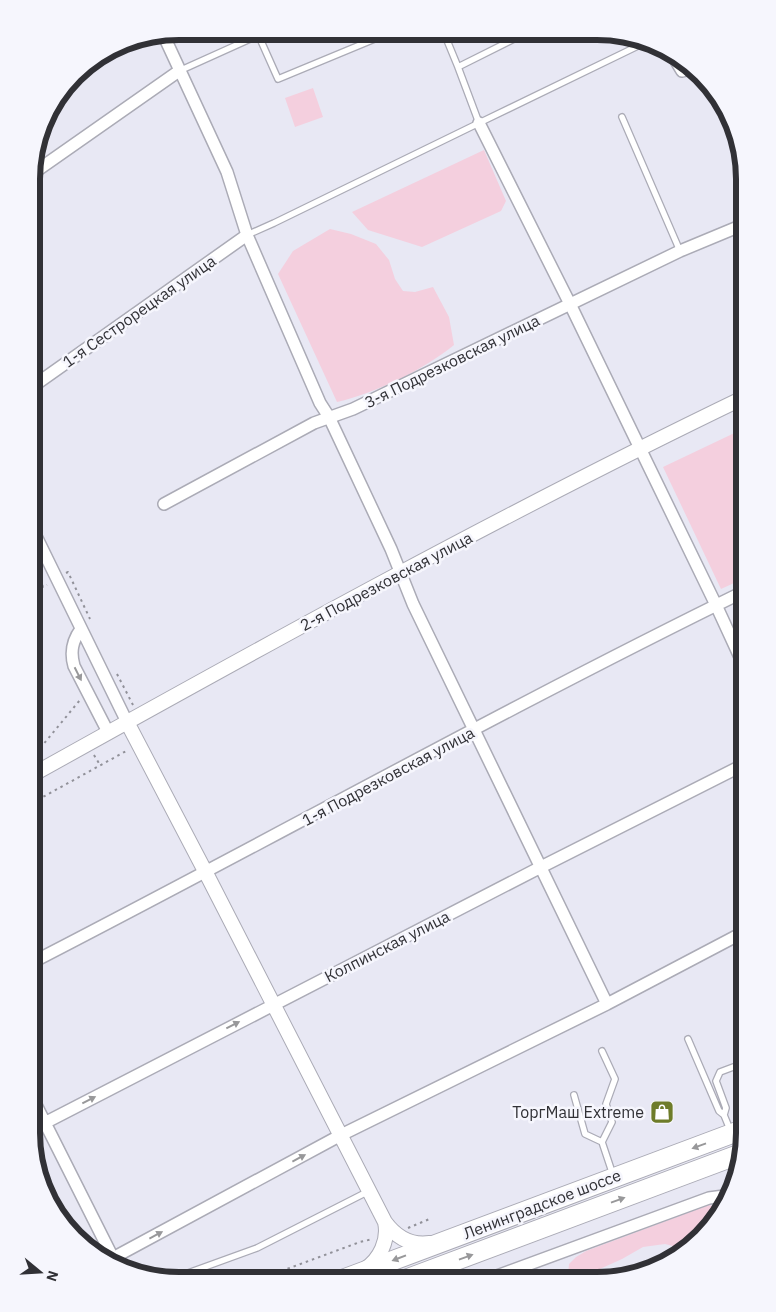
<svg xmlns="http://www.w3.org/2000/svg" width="776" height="1312" font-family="'IBM Plex Sans',sans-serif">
<rect width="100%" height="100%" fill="#e8e8f4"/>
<path fill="#f4cfde" d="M313,88L323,117L295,127L285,98Z
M484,150L506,201L501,211L422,247L368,230L352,212Z
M330,229L351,234L376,244L389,260L395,279L403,291L415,292L433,287L449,317L454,345C423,370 376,393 337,402L278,274L293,251Z
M745,428V495H742L739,508L745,521V578L721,589L663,467Z
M709,1205L720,1208L714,1223L681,1248L665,1244L643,1247L622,1259L591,1273L568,1275L569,1264L576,1257L586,1251Z"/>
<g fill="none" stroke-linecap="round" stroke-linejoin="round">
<g stroke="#ababb6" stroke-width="8">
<path id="service" d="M257,32L278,79L389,33
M444,33L458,67L526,33
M458,67L479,123L644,43
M179,71L259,35
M622,117L680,251
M247,235L274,223L479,123
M739,1010L744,1024
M688,1039L719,1111L724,1115
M602,1051L615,1079L606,1104L612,1122L602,1142L613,1175
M574,1095L585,1134L602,1142
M731,1132L724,1115L726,1108L716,1081L720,1072L744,1063
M177,1277L257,1248L369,1191"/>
</g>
<g stroke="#ababb6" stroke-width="14">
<path id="minor" d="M163,34L227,172L247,235L320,403L329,417L391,549L413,604L607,1004
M673,56L682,71L692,69
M479,123L570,304L716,605L745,668
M32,174L179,71
M32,387L247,235
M164,504L314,423L353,409L680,251L745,224
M32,528L127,722
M81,629C72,641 70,652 74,666L108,732
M31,963C270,840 504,709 745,591
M31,1095L113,1258
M31,1130L541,867L745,764
M111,1259L341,1135L607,1004L744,932
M486,1280L709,1198L724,1196"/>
</g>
<g stroke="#ababb6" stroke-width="16">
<path id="tertiary" d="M127,722L206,873L385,1222C396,1237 411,1246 430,1243
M32,775C267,644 502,514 745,397
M365,1269C380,1259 389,1240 385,1222"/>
</g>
<g stroke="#ababb6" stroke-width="21">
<path id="trunk" d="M341,1280L744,1129
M404,1280L740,1154"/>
</g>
<path stroke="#919199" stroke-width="2" stroke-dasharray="2.5 4" stroke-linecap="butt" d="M32,561L43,587L47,585
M66,573L68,572L90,619
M117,674L133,705
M94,755L100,765
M32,758L80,700
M32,803L128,750
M408,1228L432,1218
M257,1280L360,1242L373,1239"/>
<use href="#service" stroke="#fff" stroke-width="5.5"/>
<use href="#minor" stroke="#fff" stroke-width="11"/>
<use href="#tertiary" stroke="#fff" stroke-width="14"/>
<use href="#trunk" stroke="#fff" stroke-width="19"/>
</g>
<defs><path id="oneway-solid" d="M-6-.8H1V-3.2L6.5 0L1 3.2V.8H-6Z" transform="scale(1.25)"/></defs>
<g fill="#98989a">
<use href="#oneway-solid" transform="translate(78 674) rotate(63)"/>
<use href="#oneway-solid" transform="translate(233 1025) rotate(-27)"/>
<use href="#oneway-solid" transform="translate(89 1100) rotate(-27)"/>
<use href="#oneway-solid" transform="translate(699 1146) rotate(160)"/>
<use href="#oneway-solid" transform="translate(299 1158) rotate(-28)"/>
<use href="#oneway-solid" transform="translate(618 1200) rotate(-20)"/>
<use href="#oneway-solid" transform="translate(156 1235) rotate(-28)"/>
<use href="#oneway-solid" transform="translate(466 1257) rotate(-20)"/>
<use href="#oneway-solid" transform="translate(399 1258) rotate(159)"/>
</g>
<defs>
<g id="shop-square" transform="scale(1.25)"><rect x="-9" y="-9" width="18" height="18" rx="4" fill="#6e7c29" stroke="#f6f6fd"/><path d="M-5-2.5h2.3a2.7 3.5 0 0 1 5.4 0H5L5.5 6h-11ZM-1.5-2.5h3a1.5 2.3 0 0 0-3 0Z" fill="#fff"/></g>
</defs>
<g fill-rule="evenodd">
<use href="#shop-square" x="662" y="1112"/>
</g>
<g text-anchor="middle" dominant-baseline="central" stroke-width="5" stroke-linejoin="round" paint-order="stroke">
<g font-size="16" fill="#313136" stroke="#f6f6fd">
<text transform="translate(139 311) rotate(-35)">1-я Сестрорецкая улица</text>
<text transform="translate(452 361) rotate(-26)">3-я Подрезковская улица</text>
<text transform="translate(386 581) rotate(-28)">2-я Подрезковская улица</text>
<text transform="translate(388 776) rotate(-28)">1-я Подрезковская улица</text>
<text transform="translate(387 946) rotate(-27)">Колпинская улица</text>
<text transform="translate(542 1204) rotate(-21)">Ленинградское шоссе</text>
</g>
<g font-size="16" fill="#313136" stroke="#f6f6fd" text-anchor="end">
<text x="644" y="1112">ТоргМаш Extreme</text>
</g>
</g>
<path d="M0 0H776V1312H0ZM179 40H597A139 139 0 0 1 736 179V1133A139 139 0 0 1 597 1272H179A139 139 0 0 1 40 1133V179A139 139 0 0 1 179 40Z" fill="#f6f6fd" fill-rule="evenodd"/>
<path fill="none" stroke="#313136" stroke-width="6" d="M179 40H597A139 139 0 0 1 736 179V1133A139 139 0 0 1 597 1272H179A139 139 0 0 1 40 1133V179A139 139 0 0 1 179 40Z"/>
<g transform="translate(40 1272) rotate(108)" stroke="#f6f6fd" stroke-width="4" paint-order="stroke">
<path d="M0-4L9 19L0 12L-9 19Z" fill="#313136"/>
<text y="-8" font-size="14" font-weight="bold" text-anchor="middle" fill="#313136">N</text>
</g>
</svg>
